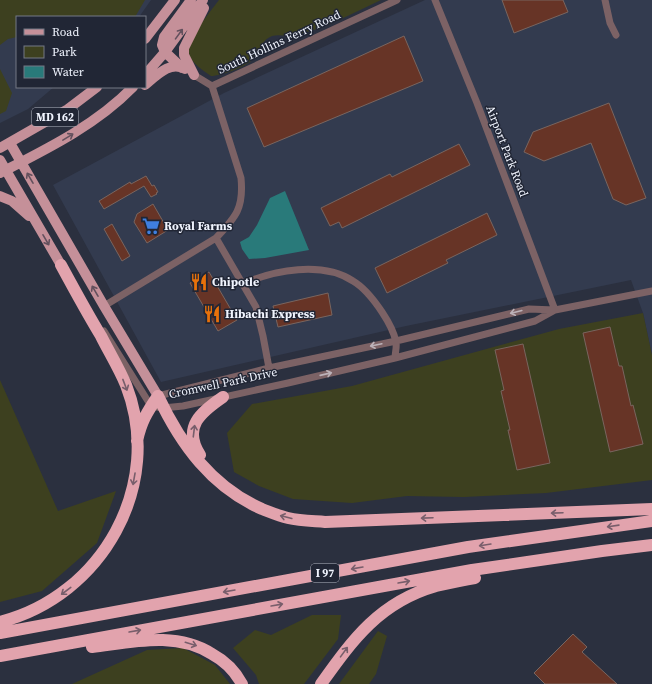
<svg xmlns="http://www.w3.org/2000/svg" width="652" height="684" font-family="'Source Serif 4',serif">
<rect width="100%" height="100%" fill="#2b303f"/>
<path fill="#333b4f" d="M0,0H151L139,17H17V87H54L28,109L0,123Z
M425,0H652V355L643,313L631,280L406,326L161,382L53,185L224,93Z"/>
<path fill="#3d401f" d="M0,0H145L135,17H17V37L8,39L0,45Z
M219,0H381C353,13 326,28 296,35C289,37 279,34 272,36C262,40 260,49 255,57C249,66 221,76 211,76C204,71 191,63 189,54C185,41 211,11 219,0Z
M0,69L12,93L6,111L0,114Z
M643,313L652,355V480L546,493L464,497L407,496L352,503L293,499L259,486L234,472L227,433L252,404L352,386L559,329Z
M0,380L58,511L116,491L97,543L42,591L0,602Z
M312,615H341L338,639L304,684H259L256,675L233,648L255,630L271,635Z
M378,631L387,636L376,674L369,684H339Z
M183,648L215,665L230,684H72L147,650Z"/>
<path fill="#297a7a" d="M285,191L309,250L265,258L249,259L242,249L240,242L249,237L257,225L270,198Z"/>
<path fill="#673426" stroke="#79655f" d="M502,0H563L568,12L514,33Z
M404,36L423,81L264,147L247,108Z
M609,103L646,198L626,205L613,199L591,143L544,161L524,152L533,132Z
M459,144L470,165L342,228L339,222L330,226L321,208L390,174L392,177Z
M146,176L152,186L154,185L158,192L156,193L157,194L151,197L144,186L104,209L99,201L130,182L131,184Z
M153,204L168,230L147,243L134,222L137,214Z
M487,213L497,235L446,260L448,263L387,293L375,268Z
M112,224L130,256L122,261L104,229Z
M209,272L237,320L218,331L190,283Z
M328,293L332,315L278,327L273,306Z
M610,327L619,366H622L631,406L633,405L643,444L610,452L583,333Z
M523,344L550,463L517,470L508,430H510L501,391L504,390L495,350Z
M573,634L587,647L582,652L617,684H545L534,673Z"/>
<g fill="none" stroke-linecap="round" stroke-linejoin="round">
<path stroke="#7c6265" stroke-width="7" d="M435,0L477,103L555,310
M605,0L610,23L616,35
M194,75L212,86L397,0
M216,238L256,307L263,336L269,368
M243,284C274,270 322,261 353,281C365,288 374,300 382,312C388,321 394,332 396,342C397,347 395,353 395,358
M104,306L216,238C236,217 244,208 241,178L212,86
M104,331L151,406L163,408L183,406L288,383L395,358L535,321L555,310
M158,396L269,368L396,341L529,309L555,310L652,291"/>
<path stroke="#c59099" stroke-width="10" d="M145,39L175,0
M182,68L165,52L162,45L164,37L191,0
M145,75L165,52L203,0
M194,75L184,55V48L204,8
M145,85C156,76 170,60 185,69
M10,143L104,306L158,396
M0,148L68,109L97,87
M0,160L61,265
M0,173C47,149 96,125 133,87
M0,196L12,201L29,216"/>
<path stroke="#e2a3ad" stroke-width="12" d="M137,441C141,422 147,412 158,396C181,445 212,487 262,509C270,512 279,516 288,518C300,521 313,521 325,522L652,509
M200,455C182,427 201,412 223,397
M0,622C102,596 165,485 126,385C119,368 109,352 101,336C87,313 74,289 61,265
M0,633L468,547L652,521
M92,647C133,642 176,631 212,654C225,661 235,671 242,684
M0,656L472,570L602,551L652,545
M321,684C353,639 380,602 436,586C449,583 462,580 475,578"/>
</g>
<defs><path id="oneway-shaft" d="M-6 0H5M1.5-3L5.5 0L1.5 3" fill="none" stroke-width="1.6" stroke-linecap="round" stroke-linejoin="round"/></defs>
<g stroke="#63505d">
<use href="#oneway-shaft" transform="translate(179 34) rotate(-54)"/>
<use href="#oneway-shaft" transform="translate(68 137) rotate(-31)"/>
<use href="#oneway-shaft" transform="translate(30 178) rotate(-120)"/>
<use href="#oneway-shaft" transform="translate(46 240) rotate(60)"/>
<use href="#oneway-shaft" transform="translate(95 291) rotate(-120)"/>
</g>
<g stroke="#bcb2b9">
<use href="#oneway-shaft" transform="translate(516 312) rotate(166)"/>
<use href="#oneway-shaft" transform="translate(376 345) rotate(168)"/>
<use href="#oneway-shaft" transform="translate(326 374) rotate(-13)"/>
</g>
<g stroke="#785e6b">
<use href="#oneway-shaft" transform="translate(125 385) rotate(69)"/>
<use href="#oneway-shaft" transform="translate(194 431) rotate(-83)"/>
<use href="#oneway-shaft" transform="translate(134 479) rotate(100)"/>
<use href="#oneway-shaft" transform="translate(557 513) rotate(178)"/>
<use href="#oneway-shaft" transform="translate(286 517) rotate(-166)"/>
<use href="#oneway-shaft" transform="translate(427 518) rotate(178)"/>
<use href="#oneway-shaft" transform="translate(613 526) rotate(172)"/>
<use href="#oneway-shaft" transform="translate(485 545) rotate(171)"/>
<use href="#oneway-shaft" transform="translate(357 568) rotate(170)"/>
<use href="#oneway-shaft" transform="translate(404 582) rotate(-10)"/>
<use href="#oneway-shaft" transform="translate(66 591) rotate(143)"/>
<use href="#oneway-shaft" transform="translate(229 591) rotate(170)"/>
<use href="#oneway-shaft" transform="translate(277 605) rotate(-10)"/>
<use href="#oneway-shaft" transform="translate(135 631) rotate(-10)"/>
<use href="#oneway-shaft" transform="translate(191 644) rotate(17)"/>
<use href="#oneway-shaft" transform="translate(344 652) rotate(-54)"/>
</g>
<defs>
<g id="supermarket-bare" transform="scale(1.38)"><path d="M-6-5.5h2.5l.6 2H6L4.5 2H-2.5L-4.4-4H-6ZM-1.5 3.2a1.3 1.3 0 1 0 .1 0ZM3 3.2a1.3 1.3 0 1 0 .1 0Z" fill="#3f7fe0" stroke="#212635" stroke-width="2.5" paint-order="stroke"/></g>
<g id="restaurant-bare" transform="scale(1.38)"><path d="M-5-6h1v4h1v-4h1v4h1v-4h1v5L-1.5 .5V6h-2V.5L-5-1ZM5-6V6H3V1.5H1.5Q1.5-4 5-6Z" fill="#e8710a" stroke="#212635" stroke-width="2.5" paint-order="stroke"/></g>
</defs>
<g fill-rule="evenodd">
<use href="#supermarket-bare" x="151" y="226"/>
<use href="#restaurant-bare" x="199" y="282"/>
<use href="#restaurant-bare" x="212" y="314"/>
</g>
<g text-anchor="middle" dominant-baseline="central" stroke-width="3" stroke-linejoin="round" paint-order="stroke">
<g fill="#212635" stroke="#b2b6c2" stroke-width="1">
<rect x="32" y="108" width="46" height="18" rx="3"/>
<rect x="311" y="564" width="28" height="18" rx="3"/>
</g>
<g font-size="11" font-weight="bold" fill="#f0f4fe">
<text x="55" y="117">MD 162</text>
<text x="325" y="573">I 97</text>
</g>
<g font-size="12" fill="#f0f4fe" stroke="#212635">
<text transform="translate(279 42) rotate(-25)">South Hollins Ferry Road</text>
<text transform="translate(507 151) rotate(69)">Airport Park Road</text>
<text transform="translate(223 383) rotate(-12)">Cromwell Park Drive</text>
</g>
<g font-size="12" font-weight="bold" fill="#f0f4fe" stroke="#212635" text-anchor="start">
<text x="164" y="226">Royal Farms</text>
<text x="212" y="282">Chipotle</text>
<text x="225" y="314">Hibachi Express</text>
</g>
</g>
<rect x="16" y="16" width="130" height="72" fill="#212635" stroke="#747885"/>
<rect x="24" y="29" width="20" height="6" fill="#c59099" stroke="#747885"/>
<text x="52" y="36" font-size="12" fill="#f0f4fe">Road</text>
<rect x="24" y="46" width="20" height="12" fill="#3d401f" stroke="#747885"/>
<text x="52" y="56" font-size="12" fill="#f0f4fe">Park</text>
<rect x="24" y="66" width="20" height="12" fill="#297a7a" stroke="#747885"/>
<text x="52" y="76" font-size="12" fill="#f0f4fe">Water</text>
</svg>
